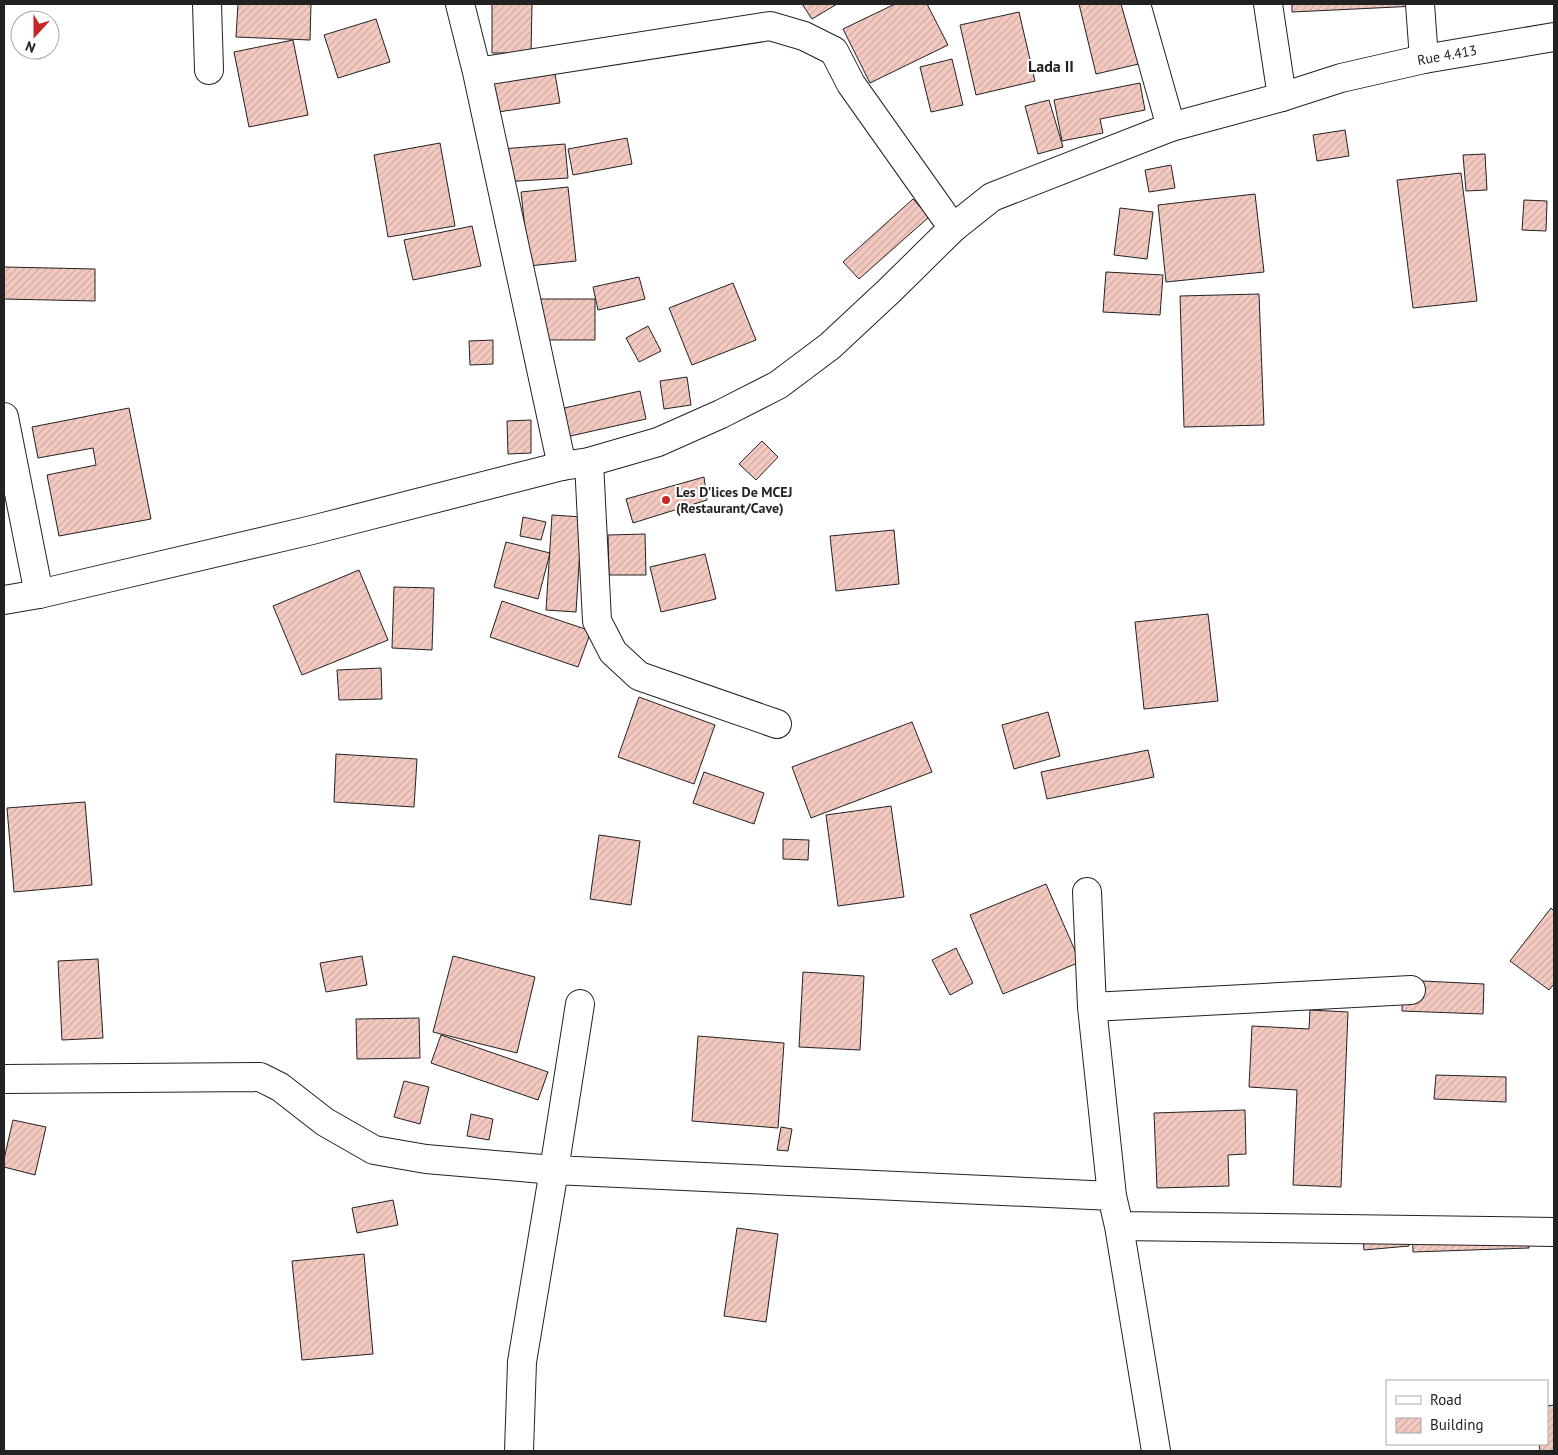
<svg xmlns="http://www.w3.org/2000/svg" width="1558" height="1455" font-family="'PT Sans',sans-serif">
<defs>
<pattern id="building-hatch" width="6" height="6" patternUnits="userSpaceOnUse" patternTransform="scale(1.25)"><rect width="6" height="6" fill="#f3c9c0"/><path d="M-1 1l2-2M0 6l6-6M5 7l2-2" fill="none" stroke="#d0aca5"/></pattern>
</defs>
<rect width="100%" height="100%" fill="#fff"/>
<path fill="url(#building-hatch)" stroke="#222" d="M238,4H311L310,40L236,37Z
M492,4H532L531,53H492Z
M802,4H837L812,19Z
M895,4H927L948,45L870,83L843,29Z
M1079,4H1133L1147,62L1096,74Z
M1292,4H1417V6L1292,12Z
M1019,12L1035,81L976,95L960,25Z
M376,19L390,62L338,78L324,35Z
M293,40L308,115L249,127L234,52Z
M952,59L963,105L931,112L920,67Z
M555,74L560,103L491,113L486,84Z
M1140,83L1145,110L1100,119L1103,133L1062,141L1054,100Z
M1049,100L1063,147L1038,154L1025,106Z
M1345,130L1349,156L1317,161L1313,135Z
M627,138L632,164L573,175L568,149Z
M440,143L455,226L388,237L374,155Z
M565,144L568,178L503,182L501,149Z
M1485,154L1487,190L1466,191L1463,155Z
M1171,165L1175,188L1149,192L1145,170Z
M1461,173L1477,301L1413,308L1397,180Z
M568,187L576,261L529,266L521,192Z
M1255,194L1264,272L1166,282L1158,205Z
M913,199L929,217L859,279L843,262Z
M1524,200L1547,201L1546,231L1522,230Z
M1120,208L1153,212L1147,259L1114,255Z
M472,226L481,266L413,280L404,240Z
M4,267L95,269V301L4,299Z
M1106,272L1163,275L1160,315L1103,312Z
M639,277L645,299L598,310L593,287Z
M733,283L756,340L692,365L669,308Z
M1259,294L1264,425L1184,427L1180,296Z
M534,299H595V340H534Z
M648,326L661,351L639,362L626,338Z
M493,340V364L470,365L469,341Z
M687,377L691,405L664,409L660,381Z
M640,391L646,419L566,437L560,409Z
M129,408L151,519L59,536L47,475L96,465L93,448L38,458L32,427Z
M531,420V453L508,454L507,421Z
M762,441L778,457L756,480L739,464Z
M704,477L707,500L633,523L626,499Z
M552,515L582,517L576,612L546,610Z
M523,517L546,522L541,540L520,536Z
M894,530L899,584L836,591L830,536Z
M645,534L646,575H609L608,535Z
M506,542L550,553L538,599L494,587Z
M705,554L716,599L661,612L650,567Z
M359,570L388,640L302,675L273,606Z
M394,587L434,588L432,650L392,648Z
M502,601L591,631L578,667L490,637Z
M1208,614L1218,701L1144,709L1135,622Z
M381,668L382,699L339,700L337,670Z
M639,697L715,725L694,784L618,757Z
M1048,712L1060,756L1014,769L1002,725Z
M912,722L932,772L811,818L792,767Z
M1148,750L1154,777L1047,799L1041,772Z
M336,754L417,759L414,807L334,802Z
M704,772L764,793L754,824L693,803Z
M85,802L92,885L14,892L7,808Z
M891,806L904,897L838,906L826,815Z
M599,835L640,841L631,905L590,899Z
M783,839L809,840L808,860L783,859Z
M1046,884L1080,962L1003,994L970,915Z
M1551,908L1554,911V984L1549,990L1510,961Z
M956,948L973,983L950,995L932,960Z
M362,956L367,985L326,992L320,963Z
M453,956L535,977L517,1053L433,1032Z
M98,959L103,1038L62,1040L58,961Z
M803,972L864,976L860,1050L799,1047Z
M1403,980L1484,984L1483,1014L1402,1011Z
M1310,1010L1348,1012L1341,1187L1293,1185L1297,1090L1249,1087L1252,1026L1309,1029Z
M419,1018L420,1058L357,1059L356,1019Z
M441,1035L548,1072L538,1100L431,1063Z
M698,1036L784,1043L778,1128L692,1121Z
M1436,1075L1506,1077V1102L1434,1099Z
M404,1081L429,1087L420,1124L394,1117Z
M1245,1110L1246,1154L1228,1155L1229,1186L1157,1188L1154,1113Z
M471,1114L493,1119L489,1140L467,1136Z
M13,1120L46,1127L35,1175L4,1167V1159Z
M781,1127L792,1129L788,1151L777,1150Z
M393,1200L398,1225L357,1233L352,1208Z
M1528,1219L1529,1248L1413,1252L1412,1223Z
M1407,1224L1409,1246L1364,1250L1362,1228Z
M737,1228L778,1234L766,1322L724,1316Z
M364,1254L373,1354L302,1360L292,1261Z
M1554,1405V1451H1540L1539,1444H1547V1406Z"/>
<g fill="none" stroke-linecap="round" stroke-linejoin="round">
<g stroke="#222" stroke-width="30">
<path id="minor" d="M207,4L209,70
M460,4L477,72L562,466
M1136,4L1171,127
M1268,4L1282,97
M1420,4L1424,59
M477,72L770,26L804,36L834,51L851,84L953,228
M4,417L39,594
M589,462L597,621L613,652L639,676L777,724
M1087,892L1092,1007L1112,1196L1119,1226L1156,1451
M1092,1007L1411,990
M4,1079L260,1077L280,1087L325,1122L374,1150L426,1159L554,1170L1112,1196
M1119,1226L1554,1232
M519,1451L522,1362L554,1170L580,1004"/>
</g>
<g stroke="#222" stroke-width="30">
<path id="tertiary" d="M4,600L39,594L312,530L562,466L589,462L658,442L721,414L778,385L830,346L889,291L953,228L992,197L1171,127L1282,97L1341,78L1424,59L1554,37"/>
</g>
<use href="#minor" stroke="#fff" stroke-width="28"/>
<use href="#tertiary" stroke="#fff" stroke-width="28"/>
</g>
<circle fill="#c62828" stroke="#fff" stroke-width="2" cx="666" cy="500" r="5"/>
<g text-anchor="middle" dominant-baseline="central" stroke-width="4" stroke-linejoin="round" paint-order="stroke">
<g font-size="14" fill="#222" stroke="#fff">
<text transform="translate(1447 55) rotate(-10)">Rue 4.413</text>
</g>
<g font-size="14" font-weight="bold" fill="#222" stroke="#fff" text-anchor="start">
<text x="676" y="492">Les D'lices De MCEJ<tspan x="676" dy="16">(Restaurant/Cave)</tspan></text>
</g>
<g font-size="16" font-weight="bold" fill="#222" stroke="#fff">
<text x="1051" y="66">Lada II</text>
</g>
</g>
<rect width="1558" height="1455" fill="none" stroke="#222222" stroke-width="10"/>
<rect x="1386" y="1380" width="162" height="65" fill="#ffffff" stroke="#a7a7a7"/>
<rect x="1396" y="1396" width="25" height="8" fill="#ffffff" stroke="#a7a7a7"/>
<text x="1430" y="1405" font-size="15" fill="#222222">Road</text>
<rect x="1396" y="1418" width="25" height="15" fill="url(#building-hatch)" stroke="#a7a7a7"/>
<text x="1430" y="1430" font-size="15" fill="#222222">Building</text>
<g transform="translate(35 35) rotate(201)"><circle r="24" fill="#ffffff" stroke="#a7a7a7"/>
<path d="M0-4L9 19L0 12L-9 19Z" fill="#c62828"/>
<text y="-8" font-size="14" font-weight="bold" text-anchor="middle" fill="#222222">N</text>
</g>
</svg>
